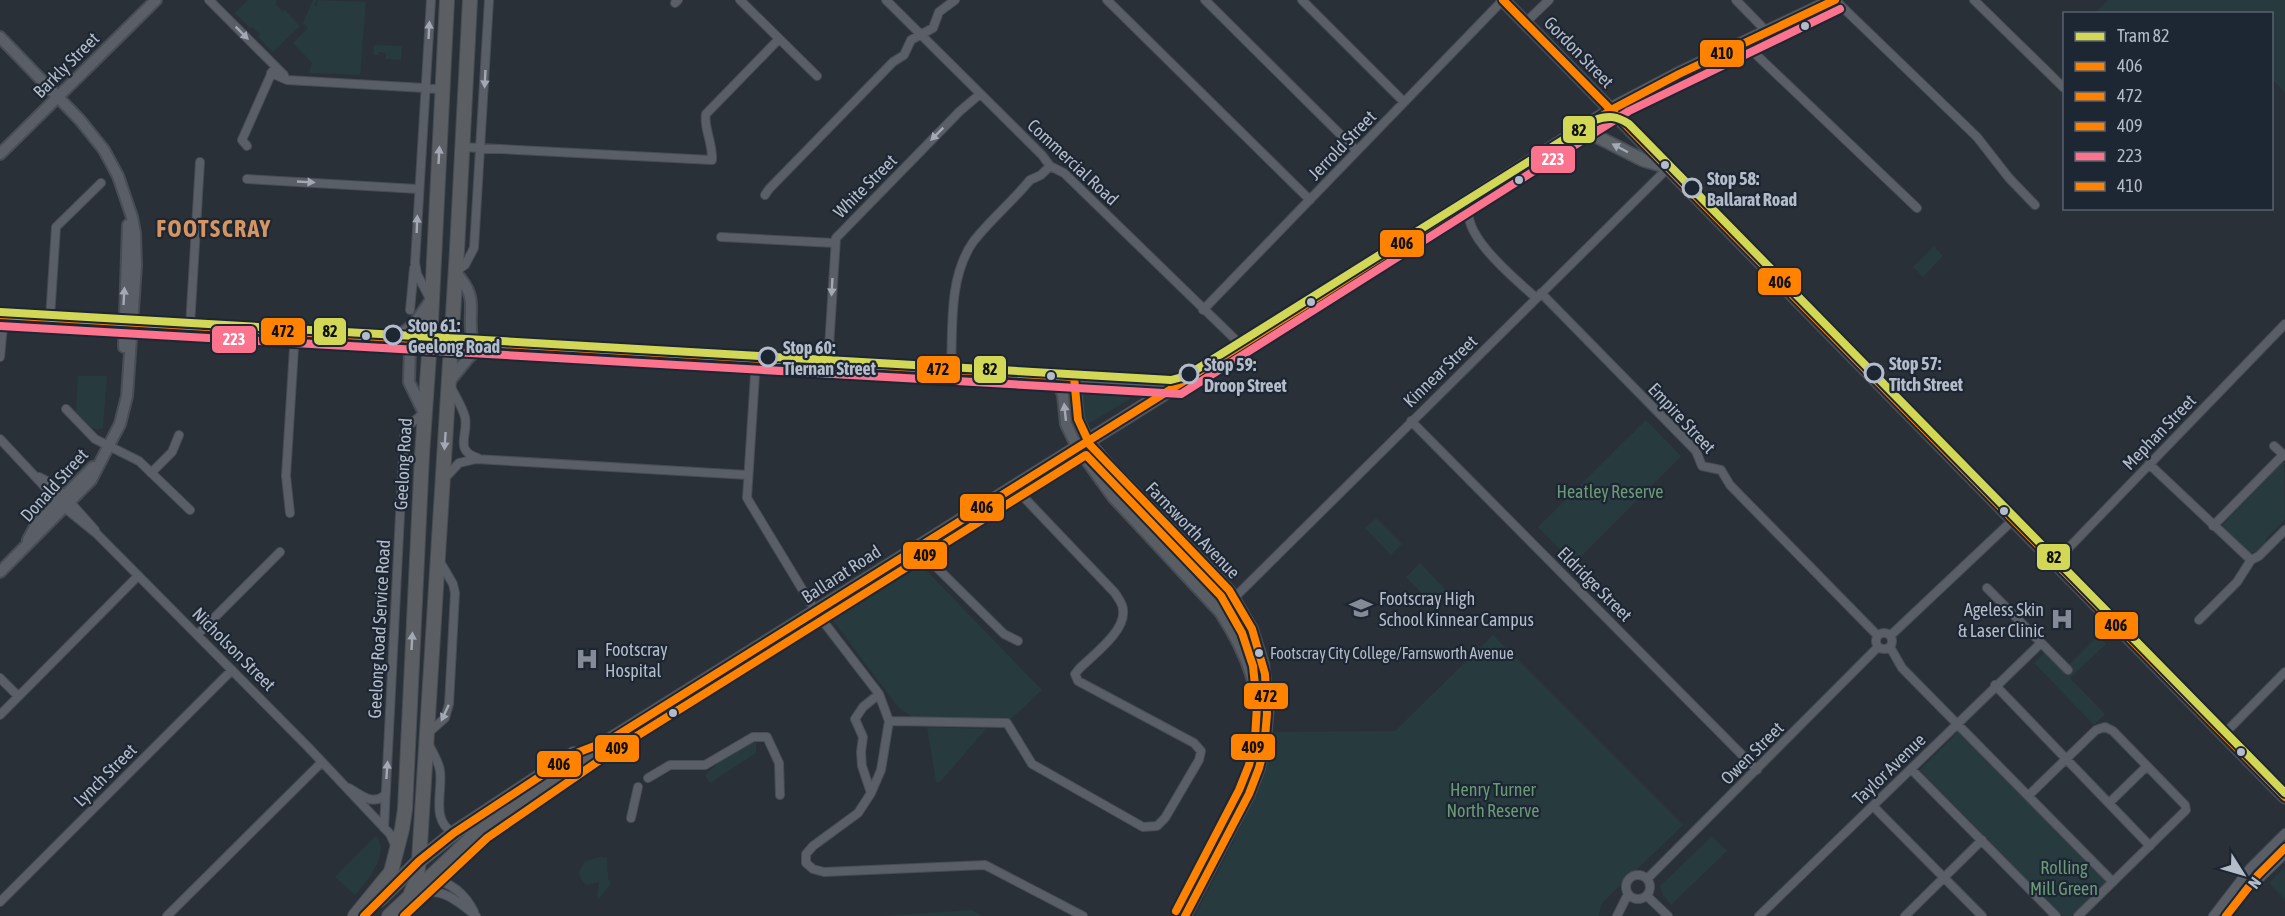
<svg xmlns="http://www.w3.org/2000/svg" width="2285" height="916" font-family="'Asap Condensed',sans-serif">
<rect width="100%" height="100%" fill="#2a3038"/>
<path fill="#273a3e" d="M248,0H275L277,2L275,4L283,12L285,10L300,26L273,52L258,37L260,34L252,27L250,28L235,13Z
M313,0H317L314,5L316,7L318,0L366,2L360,75L309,73L312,63L293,43L308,28L303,23Z
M2108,0H2285V93L2272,79V14L2095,13Z
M374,45L402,46L401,60L386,59V53L379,52L378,55H374Z
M1934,246L1943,256L1923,277L1913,267Z
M78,376H107L103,428L98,430L92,428L76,412Z
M1081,391L1130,394V399L1088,424L1082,413Z
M1646,420L1681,456L1574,563L1538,527Z
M2284,460L2285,519L2265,539L2267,543L2259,551L2250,553L2231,535L2228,537L2223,530V524Z
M1376,518L1402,544L1391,555L1365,528Z
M918,562L1042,690L1010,720L912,717L898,707L832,619Z
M1420,563L1448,592L1434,606L1406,577Z
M1493,635L1683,825L1601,904L1599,916H1195C1226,855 1260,799 1274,732L1395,731Z
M2098,636L2106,644L2070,678L2105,714L2094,725L2034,663L2045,652L2063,671Z
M927,727L986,729L940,782H936Z
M1958,732L2107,882L2072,916H2063L1920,770Z
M756,738V753L710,783L705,776L719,762Z
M376,836C391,854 367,881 355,895L335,877Z
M1712,836L1727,851L1671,905L1663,895L1660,886Z
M601,857L607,858L608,878L611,883L597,901L599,882L586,885L581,879L579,872L585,861Z
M2285,867V899L2269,883Z
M972,910L982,916H881Z"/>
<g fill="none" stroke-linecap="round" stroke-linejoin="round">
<g stroke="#484c53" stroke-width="10">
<path id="minor" d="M209,0L284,75
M740,0L817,76
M886,0L1042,155L1050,166L1064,173L1241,345
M1107,0L1310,200
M1205,0L1357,151
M1302,0L1404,102
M1736,0L1768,33
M1835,0L1977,137L2009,178L2035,205
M1974,0L2064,88
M675,3L678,0
M1525,23L1549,0
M1745,44L1917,208
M271,73L287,80L442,89
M247,146L242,140L273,70
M462,147L712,160C713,143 703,126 706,114L779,39
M247,179L418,189
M765,195L769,189L893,62L904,55L911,40L933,28L939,12L955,0
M1472,201C1453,230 1517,280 1536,298
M721,237L834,243
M455,272L465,265L474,248L489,0
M1541,293L1696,451L1702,466L1721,470L1730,485L1878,636
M430,299L417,274L415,263L431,0
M410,310L414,268
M1203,310L1503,0
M50,318L56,227L101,183
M190,326L200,162
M0,357L4,315
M756,359L747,498L816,612L879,694L889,721L881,770L871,793L858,813L813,846L806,854V863L813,869L824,872L985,865L1083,916
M828,363L836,238L960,111L980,94
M951,370C953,329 948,278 973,242C990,220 1012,202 1030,180L1041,175L1050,166
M450,386C455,395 462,406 465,417C469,435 453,450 478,458
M66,409L95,439L139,461L190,510
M1411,421L1757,770
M0,439L59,502
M2274,446L2285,456
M2149,464L2251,560
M151,473L172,452L179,435
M39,477L51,483L65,496
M445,478L459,463L476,459L748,475
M70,502L95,530
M65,508L97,534L308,747L390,834L396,847
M290,513L286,476L295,332
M2213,526L2283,455
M916,547L1004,634L1018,641
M2055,562L2285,324
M1987,588L2068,670
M1234,598L1668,168
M2199,620L2237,582L2251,560L2259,556L2285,530
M1876 641a8 8 0 1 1 16 0a8 8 0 1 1-16 0Z
M197,635L280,552
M1890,636L2013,520
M1890,647L1902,668L2113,882
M0,678L18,696
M1995,685L2150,846
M0,715L138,576
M889,721L1007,723L1032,764L1143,827L1157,826L1165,818L1199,760L1201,751L1194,743L1078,681L1075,674L1079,669C1093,655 1126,631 1123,610C1123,604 1118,598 1115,593L1014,487
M428,733L445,718L449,704L455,593L453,584L439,560
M2224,734L2285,672
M429,745C433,753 439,762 440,771C443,792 430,821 454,833
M1911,769L2056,916
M648,778L670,765H705L753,737H767L779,763L780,795
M349,788C361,795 373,806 385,795
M871,793L862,766L861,752L863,737L855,719L863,707L879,694
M2029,795L2096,730L2105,727L2113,731L2185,805L2186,810L2183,813L2078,916
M2109,803L2147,766
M1873,806L1982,916
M631,818L638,787
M384,828L404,437L409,425L424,413
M1626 887a12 12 0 1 1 24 0a12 12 0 1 1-24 0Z
M430,878C450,882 465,893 474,912
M1647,879L1878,647
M416,894C441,886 458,901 476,916
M1647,896L1668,916
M0,902L232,670
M2221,910L2257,881L2285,854
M167,916L322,762
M1617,916L1628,894
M1759,916L2041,643
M1905,916L1982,840
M2213,916L2250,868L2285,833"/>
</g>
<g stroke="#484c53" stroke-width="14">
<path id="tertiary" d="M0,37L80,120L104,150L118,176L132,217L135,233L136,266L127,396L120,424L91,480L0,572
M0,154L156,0
M455,272C482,301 465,310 473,342
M0,315L430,340
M397,338L414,324L431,300
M405,338L410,348L409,382L424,413
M450,341L1179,384
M124,347L128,225
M1056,376L1063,395L1066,424L1077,447
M1074,377L1078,419L1088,441
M448,383L469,357L487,343
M28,540L36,525L93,467"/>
</g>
<g stroke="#484c53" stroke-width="14">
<path id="secondary" d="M1088,441L1110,467L1229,590L1252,629L1263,664L1268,705L1265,741L1259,768L1249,794L1185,916
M1077,447L1113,497L1220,612C1247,653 1263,693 1258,744"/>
</g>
<g stroke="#484c55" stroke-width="15">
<path id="primary" d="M1503,0L2285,797
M1572,135L1590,133L1643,160L1667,167"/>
</g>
<g stroke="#474c53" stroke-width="16">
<path id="trunk" d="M411,893L416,882L419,861L457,250L470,0
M379,900L419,861L454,833L574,754
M355,916L391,872L402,829L405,809L422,455L430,340L447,0
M389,916L480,830L610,740L1312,301L1618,106L1679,74L1835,0"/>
</g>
<use href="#minor" stroke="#5a5e66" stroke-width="8"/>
<use href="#tertiary" stroke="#5a5e66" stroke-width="10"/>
<use href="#secondary" stroke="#595d64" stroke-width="10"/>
<use href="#primary" stroke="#5c6168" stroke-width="12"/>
<use href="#trunk" stroke="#5b5f64" stroke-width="14"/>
<g stroke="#1d2633" stroke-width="12">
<path id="bus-1" d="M1611,110L2285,797
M364,916L419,861L454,833L574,754L610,740L1312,301L1611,110"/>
</g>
<g stroke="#1d2633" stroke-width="12">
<path id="bus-2" d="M0,315L1074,377L1078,419L1090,445L1229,590L1252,629L1265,674L1267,714L1264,749L1259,768L1249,794L1185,916"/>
</g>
<g stroke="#1d2633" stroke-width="12">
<path id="bus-3" d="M404,916L487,838L616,749L1086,455L1221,596L1242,633L1253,666L1257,705L1255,739L1249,765L1239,790L1176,911
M2226,916L2258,875L2285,848"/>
</g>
<g stroke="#1d2633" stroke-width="12">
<path id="bus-4" d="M0,326L1181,394L1629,111L1840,9"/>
</g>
<g stroke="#1d2633" stroke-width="12">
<path id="bus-5" d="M1503,0L1611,110
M1611,110L1679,74L1835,0"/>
</g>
<use href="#bus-1" stroke="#ff8200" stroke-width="8"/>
<use href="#bus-2" stroke="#ff8200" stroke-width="8"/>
<use href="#bus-3" stroke="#ff8200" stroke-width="8"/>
<use href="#bus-4" stroke="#fc738d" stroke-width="8"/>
<use href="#bus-5" stroke="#ff8200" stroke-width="8"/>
<g stroke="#1d2633" stroke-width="12">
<path id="tram-1" d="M0,312L1171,380L1186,376L1595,120C1608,115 1617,116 1629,124L2285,793"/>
</g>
<use href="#tram-1" stroke="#d2d755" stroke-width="8"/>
</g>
<defs><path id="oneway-solid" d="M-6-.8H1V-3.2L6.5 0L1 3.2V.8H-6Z" transform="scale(1.5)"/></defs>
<g fill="#a2a9b5">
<use href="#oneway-solid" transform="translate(429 30) rotate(-87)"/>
<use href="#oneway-solid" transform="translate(242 33) rotate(45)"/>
<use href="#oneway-solid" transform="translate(485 79) rotate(93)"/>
<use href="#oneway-solid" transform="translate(937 134) rotate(135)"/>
<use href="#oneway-solid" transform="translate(439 155) rotate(-87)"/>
<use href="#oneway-solid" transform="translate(306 182) rotate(3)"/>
<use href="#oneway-solid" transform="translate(417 224) rotate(-88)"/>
<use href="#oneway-solid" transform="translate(832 287) rotate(93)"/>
<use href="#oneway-solid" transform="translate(124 296) rotate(-87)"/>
<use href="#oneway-solid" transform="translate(1065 412) rotate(-96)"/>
<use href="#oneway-solid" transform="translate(445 441) rotate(94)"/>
<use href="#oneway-solid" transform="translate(412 641) rotate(-87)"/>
<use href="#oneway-solid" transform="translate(445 713) rotate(115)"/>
<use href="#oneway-solid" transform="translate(387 770) rotate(-86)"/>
</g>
<use fill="#a2aab6" href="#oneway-solid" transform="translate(1620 148) rotate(-152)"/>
<defs>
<g id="school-bare" transform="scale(1.8)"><path d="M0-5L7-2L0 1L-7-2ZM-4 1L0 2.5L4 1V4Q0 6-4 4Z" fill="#848b96" stroke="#1d2633" stroke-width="2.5" paint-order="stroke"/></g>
<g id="hospital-bare" transform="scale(1.8)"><path d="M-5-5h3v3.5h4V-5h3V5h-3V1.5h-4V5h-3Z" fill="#848b96" stroke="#1d2633" stroke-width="2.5" paint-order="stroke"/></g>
</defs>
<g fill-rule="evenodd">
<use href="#school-bare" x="1361" y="608"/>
<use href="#hospital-bare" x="2062" y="619"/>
<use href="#hospital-bare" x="587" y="659"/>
</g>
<g fill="#b4bcc9" stroke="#1d2633" stroke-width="2">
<circle cx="1805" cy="26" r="5"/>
<circle cx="1665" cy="165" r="5"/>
<circle cx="1519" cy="180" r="5"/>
<circle cx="1311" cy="302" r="5"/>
<circle cx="366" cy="336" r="5"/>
<circle cx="1051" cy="376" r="5"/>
<circle cx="2004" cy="511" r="5"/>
<circle cx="1259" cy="653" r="5"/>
<circle cx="673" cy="713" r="5"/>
<circle cx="2241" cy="752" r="5"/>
</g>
<g fill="#1d2633" stroke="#b4bcc9" stroke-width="3">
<circle cx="1692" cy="188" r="9"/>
<circle cx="393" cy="335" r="9"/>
<circle cx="768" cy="357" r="9"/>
<circle cx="1874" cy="373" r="9"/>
<circle cx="1189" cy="374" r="9"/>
</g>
<g text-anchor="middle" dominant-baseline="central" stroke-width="4.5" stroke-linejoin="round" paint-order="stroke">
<g font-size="16" fill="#b4bcc9" stroke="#1d2633" text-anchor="start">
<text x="1270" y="653">Footscray City College/Farnsworth Avenue</text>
</g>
<g font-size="18" fill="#b4bcc9" stroke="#1d2633">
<text transform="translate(1579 52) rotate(46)">Gordon Street</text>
<text transform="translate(66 65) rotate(-45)">Barkly Street</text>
<text transform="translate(1342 145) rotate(-46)">Jerrold Street</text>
<text transform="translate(1073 162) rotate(43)">Commercial Road</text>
<text transform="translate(865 186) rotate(-45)">White Street</text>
<text transform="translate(1440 371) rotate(-44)">Kinnear Street</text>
<text transform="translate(1682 418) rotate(47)">Empire Street</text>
<text transform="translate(2159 432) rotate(-46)">Mephan Street</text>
<text transform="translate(403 464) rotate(-87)">Geelong Road</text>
<text transform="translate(54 485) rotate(-48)">Donald Street</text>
<text transform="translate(1193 530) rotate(46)">Farnsworth Avenue</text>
<text transform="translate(841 574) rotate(-33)">Ballarat Road</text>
<text transform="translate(1595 584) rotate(45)">Eldridge Street</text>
<text transform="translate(379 629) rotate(-87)">Geelong Road Service Road</text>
<text transform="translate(234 649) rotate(45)">Nicholson Street</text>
<text transform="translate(1752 753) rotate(-45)">Owen Street</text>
<text transform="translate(1889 769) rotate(-44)">Taylor Avenue</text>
<text transform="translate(105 775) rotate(-45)">Lynch Street</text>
</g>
<g font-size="18" font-weight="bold" fill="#b4bcc9" stroke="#1d2633" text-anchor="start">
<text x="1707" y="178">Stop 58:<tspan x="1707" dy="21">Ballarat Road</tspan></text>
<text x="408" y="325">Stop 61:<tspan x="408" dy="21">Geelong Road</tspan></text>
<text x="783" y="347">Stop 60:<tspan x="783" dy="21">Tiernan Street</tspan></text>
<text x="1889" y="363">Stop 57:<tspan x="1889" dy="21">Titch Street</tspan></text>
<text x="1204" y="364">Stop 59:<tspan x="1204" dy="21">Droop Street</tspan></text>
</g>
<g font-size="18" fill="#6b9a76" stroke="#1d2633">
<text x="1610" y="491">Heatley Reserve</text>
<text x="1493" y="789">Henry Turner<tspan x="1493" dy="21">North Reserve</tspan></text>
<text x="2064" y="867">Rolling<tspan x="2064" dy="21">Mill Green</tspan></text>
</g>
<g font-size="18" fill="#b4bcc9" stroke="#1d2633" text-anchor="start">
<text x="1379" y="598">Footscray High<tspan x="1379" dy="21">School Kinnear Campus</tspan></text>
<text x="2044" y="609" text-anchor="end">Ageless Skin<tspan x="2044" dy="21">&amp; Laser Clinic</tspan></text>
<text x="605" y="649">Footscray<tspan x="605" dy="21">Hospital</tspan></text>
</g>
<g font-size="24" font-weight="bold" letter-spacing="1.5" fill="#d59563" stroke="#1d2633">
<text x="214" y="228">FOOTSCRAY</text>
</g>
</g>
<g stroke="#1d2633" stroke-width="2">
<rect x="1699" y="39" width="46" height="29" rx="6" fill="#ff8200"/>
<rect x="1562" y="115" width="34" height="29" rx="6" fill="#d2d755"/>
<rect x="1530" y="145" width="46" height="29" rx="6" fill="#fc738d"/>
<rect x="1379" y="229" width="46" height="29" rx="6" fill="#ff8200"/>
<rect x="1757" y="267" width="45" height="29" rx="6" fill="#ff8200"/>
<rect x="313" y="317" width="34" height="29" rx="6" fill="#d2d755"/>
<rect x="260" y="317" width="46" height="29" rx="6" fill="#ff8200"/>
<rect x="211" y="325" width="46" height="29" rx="6" fill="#fc738d"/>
<rect x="916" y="355" width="45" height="29" rx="6" fill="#ff8200"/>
<rect x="973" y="355" width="34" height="29" rx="6" fill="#d2d755"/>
<rect x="959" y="493" width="46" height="29" rx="6" fill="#ff8200"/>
<rect x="902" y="541" width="46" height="29" rx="6" fill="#ff8200"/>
<rect x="2036" y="543" width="35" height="28" rx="6" fill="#d2d755"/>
<rect x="2094" y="611" width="45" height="29" rx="6" fill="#ff8200"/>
<rect x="1243" y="682" width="46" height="28" rx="6" fill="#ff8200"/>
<rect x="1230" y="733" width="46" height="28" rx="6" fill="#ff8200"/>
<rect x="594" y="734" width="46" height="29" rx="6" fill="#ff8200"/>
<rect x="536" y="750" width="46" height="28" rx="6" fill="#ff8200"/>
</g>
<g font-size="16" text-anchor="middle" font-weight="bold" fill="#fff">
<text x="1553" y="165">223</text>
<text x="234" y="345">223</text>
</g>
<g font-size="16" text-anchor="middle" font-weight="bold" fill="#111">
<text x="1722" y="59">410</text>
<text x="1579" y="136">82</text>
<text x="1402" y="249">406</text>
<text x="1780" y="288">406</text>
<text x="330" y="337">82</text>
<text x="283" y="337">472</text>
<text x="938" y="375">472</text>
<text x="990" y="375">82</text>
<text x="982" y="513">406</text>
<text x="925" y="561">409</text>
<text x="2054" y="563">82</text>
<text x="2116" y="631">406</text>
<text x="1266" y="702">472</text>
<text x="1253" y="753">409</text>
<text x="617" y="754">409</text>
<text x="559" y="770">406</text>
</g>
<rect x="2063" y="12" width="210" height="198" fill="#1d2633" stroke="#59626f" stroke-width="1.5"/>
<rect x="2075" y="32" width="30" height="9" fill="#d2d755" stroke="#59626f" stroke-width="1.5"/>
<text x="2117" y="42" font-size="18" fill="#b4bcc9">Tram 82</text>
<rect x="2075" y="62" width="30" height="9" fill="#ff8200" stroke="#59626f" stroke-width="1.5"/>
<text x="2117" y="72" font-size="18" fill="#b4bcc9">406</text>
<rect x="2075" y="92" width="30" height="9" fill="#ff8200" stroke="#59626f" stroke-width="1.5"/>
<text x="2117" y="102" font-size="18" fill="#b4bcc9">472</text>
<rect x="2075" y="122" width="30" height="9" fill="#ff8200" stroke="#59626f" stroke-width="1.5"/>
<text x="2117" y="132" font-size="18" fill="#b4bcc9">409</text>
<rect x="2075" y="152" width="30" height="9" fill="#fc738d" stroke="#59626f" stroke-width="1.5"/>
<text x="2117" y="162" font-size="18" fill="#b4bcc9">223</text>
<rect x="2075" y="182" width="30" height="9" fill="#ff8200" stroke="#59626f" stroke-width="1.5"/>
<text x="2117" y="192" font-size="18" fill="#b4bcc9">410</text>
<g transform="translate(2243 874) rotate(127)" stroke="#1d2633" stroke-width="4.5" paint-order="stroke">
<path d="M0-4.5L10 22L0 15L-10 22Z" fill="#b4bcc9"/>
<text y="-9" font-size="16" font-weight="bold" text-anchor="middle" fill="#b4bcc9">N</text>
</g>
</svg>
